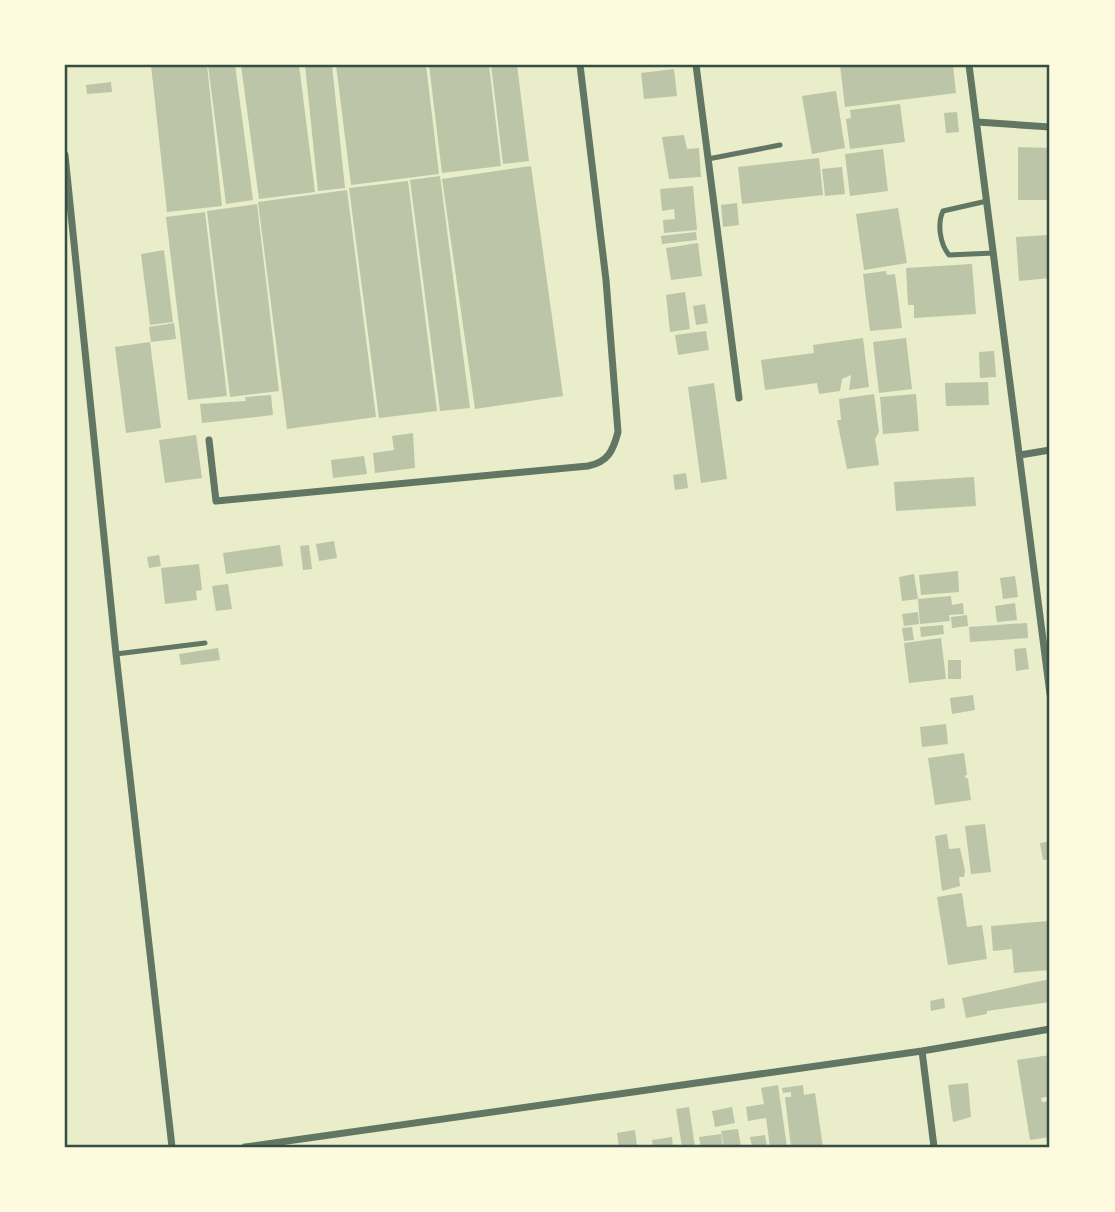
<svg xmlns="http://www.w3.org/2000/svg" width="1115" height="1212" font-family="Inter,sans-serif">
<rect width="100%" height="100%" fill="#e9edc9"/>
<path fill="#bcc5a7" d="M151,65H207L222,206L167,212Z
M208,65H235L253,200L226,204Z
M241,65H299L315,192L259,199Z
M305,65H332L345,188L318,191Z
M336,65H426L439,174L351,185Z
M429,65H489L501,166L442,173Z
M491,65H517L529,161L503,164Z
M840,65H953L956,93L845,107Z
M674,69L677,96L644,99L641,73Z
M111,82L112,92L87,94L86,85Z
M836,91L845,148L812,154L802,96Z
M900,104L905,142L850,149L846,119L851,118L850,110Z
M957,112L959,132L946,133L944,113Z
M684,135L687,149L699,148L701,177L669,179L662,137Z
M1018,147L1050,148V200H1018Z
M883,149L888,191L850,196L845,154Z
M819,158L823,195L742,204L738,167Z
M531,166L563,396L475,409L442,179Z
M842,167L845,194L825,196L822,169Z
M440,176L470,408L440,411L410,180Z
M408,181L437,411L379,418L349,188Z
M693,186L697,230L664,233L663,220L675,219L674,209L662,211L660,189Z
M347,190L376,417L287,429L258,202Z
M737,203L739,225L723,227L721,205Z
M257,204L279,391L230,397L207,211Z
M898,208L907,263L864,270L856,214Z
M205,212L227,396L188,400L166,217Z
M696,232L697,240L662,244L661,236Z
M1050,235V278L1019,281L1016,237Z
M698,243L702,276L671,280L666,248Z
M164,250L173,322L150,325L141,254Z
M972,264L976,314L914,318V305H908L906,268Z
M886,271L887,275L895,274L902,328L870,331L863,274Z
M685,292L690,329L670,332L666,295Z
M705,304L708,323L696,325L693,306Z
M174,323L176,339L151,342L149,327Z
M706,331L709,350L678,355L675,335Z
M863,338L869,387L849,390L851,375L842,379L840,391L819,394L817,383L765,390L761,360L814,353L813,345Z
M906,338L912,389L879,393L873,342Z
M150,342L161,428L126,433L115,347Z
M994,351L996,377L980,378L979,352Z
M988,382L989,405L946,406L945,383Z
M714,383L727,479L701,483L688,387Z
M874,394L879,432L875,439L879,465L847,469L837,420H841L839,399Z
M916,394L919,431L883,434L880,397Z
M271,395L273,415L202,423L200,404L246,401L245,397Z
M413,433L415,468L375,473L373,453L394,450L392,436Z
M196,435L202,478L165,483L159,440Z
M364,456L367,474L333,478L331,460Z
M686,473L688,488L675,490L673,475Z
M974,477L976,506L896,511L894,482Z
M334,541L337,558L319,561L316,544Z
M280,545L283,566L226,574L223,553Z
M309,545L312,569L303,570L300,546Z
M159,555L161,566L149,568L147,557Z
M199,564L202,590L196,591L197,600L165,604L161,568Z
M958,571L959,592L921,595L919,575Z
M914,574L918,599L902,601L899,577Z
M1015,576L1018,597L1003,599L1000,578Z
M228,584L232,609L216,611L212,586Z
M951,596L952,605L963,603L964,614L949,615L950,621L920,624L918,599Z
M1015,603L1017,620L997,622L995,606Z
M918,612L919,624L904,626L902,614Z
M967,615L968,626L952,628L951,617Z
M1027,623L1028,638L970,642L969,627Z
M943,625L944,634L921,637L920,627Z
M912,627L914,640L904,641L902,628Z
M941,638L946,679L909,683L904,643Z
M218,648L220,660L181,665L179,654Z
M1026,648L1029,669L1016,671L1014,649Z
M948,660H961V679H948Z
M973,695L975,710L952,714L950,698Z
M946,724L948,744L922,747L920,727Z
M964,753L967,775L964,776L968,779L971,800L935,805L928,758Z
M985,824L991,872L971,874L965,826Z
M947,834L949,849L960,848L965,871L964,877H959L960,886L942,891L935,836Z
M1050,841V859L1043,860L1040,843Z
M962,893L967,927L982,925L987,959L948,965L937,897Z
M1048,921L1050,970L1014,973L1012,949L993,951L991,926Z
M1050,979V1002L987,1011V1014L966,1018L962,998Z
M944,998L945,1008L931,1011L930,1001Z
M1050,1055V1096L1041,1098L1042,1102L1050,1101V1137L1030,1140L1017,1060Z
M968,1083L971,1117L953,1122L948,1085Z
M778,1085L787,1147H770L766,1118L748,1121L746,1107L764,1104L761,1088Z
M803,1085L804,1095L815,1093L823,1147H791L785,1097H791V1092L783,1093L782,1088Z
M689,1107L695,1147H682L676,1109Z
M732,1107L735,1123L715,1127L712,1111Z
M738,1129L741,1147H724L721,1131Z
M635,1130L637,1146L619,1147L617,1133Z
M721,1134L723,1147H701L699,1137Z
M765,1135L767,1147H752L750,1137Z
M672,1137L673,1147H653L652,1140Z"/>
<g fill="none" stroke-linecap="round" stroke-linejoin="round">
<path stroke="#617663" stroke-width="5" d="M708,159L780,145
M987,201L943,211C937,224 940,244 949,255L994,253
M116,654L205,643"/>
<path stroke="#617663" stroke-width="7" d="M696,65L739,398
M969,65L1050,694
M977,122L1050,127
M65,155L116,654L172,1147
M209,440L216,501L588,466C608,462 613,451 618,432L606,280L580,65
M1020,455L1050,450
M922,1051L934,1147
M245,1147L922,1051L1050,1029"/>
</g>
<rect width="1115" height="1212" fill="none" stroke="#fefae0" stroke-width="133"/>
<rect x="66" y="66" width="982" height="1080" fill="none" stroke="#344e41" stroke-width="2.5"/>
</svg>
